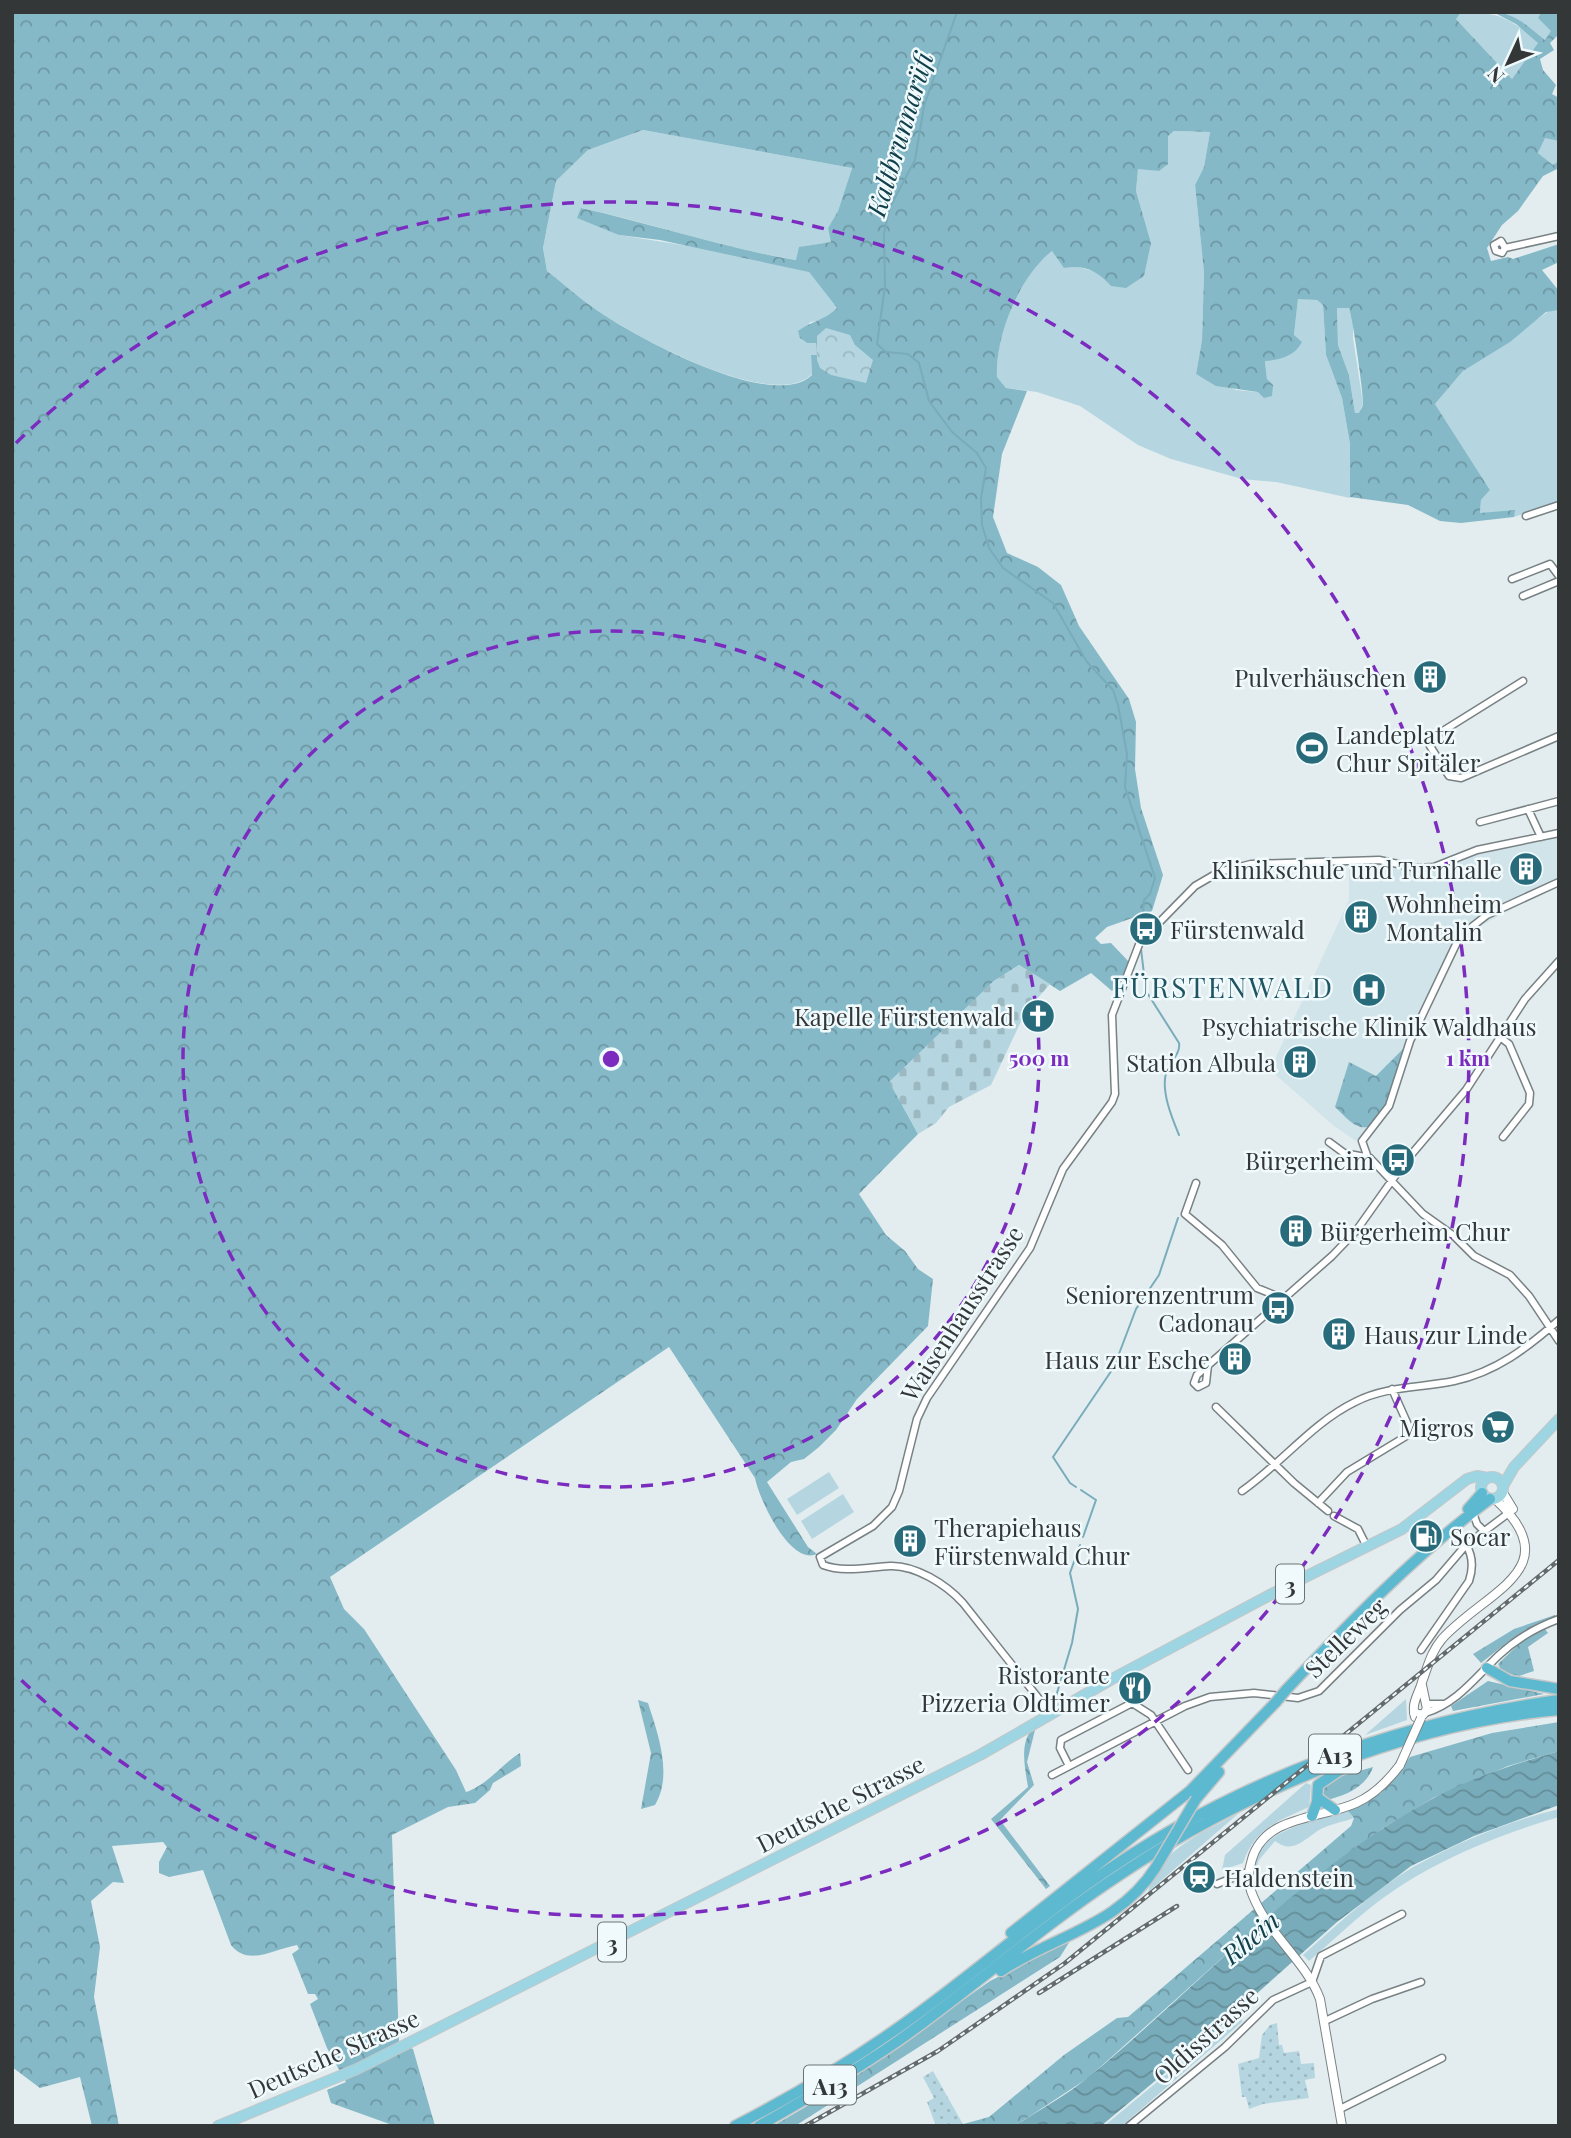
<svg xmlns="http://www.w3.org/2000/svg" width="1571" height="2138" font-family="'Playfair Display',serif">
<defs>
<pattern id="forest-crowns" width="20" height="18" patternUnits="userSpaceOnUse" patternTransform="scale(1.75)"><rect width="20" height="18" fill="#85b9c7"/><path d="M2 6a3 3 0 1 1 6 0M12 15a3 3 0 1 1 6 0" fill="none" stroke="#6d97a3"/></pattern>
<pattern id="cemetery-stones" width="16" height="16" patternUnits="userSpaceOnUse" patternTransform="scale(1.75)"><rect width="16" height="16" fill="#b5d6e0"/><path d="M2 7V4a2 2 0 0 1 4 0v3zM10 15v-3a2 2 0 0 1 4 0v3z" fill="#9cb8c1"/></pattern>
<pattern id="park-crowns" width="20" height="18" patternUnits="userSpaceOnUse" patternTransform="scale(1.75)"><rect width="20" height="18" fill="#b5d6e0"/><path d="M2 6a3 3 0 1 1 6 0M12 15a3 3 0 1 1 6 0" fill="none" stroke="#9cb8c1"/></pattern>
<pattern id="garden-dots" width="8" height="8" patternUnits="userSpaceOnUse" patternTransform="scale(1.75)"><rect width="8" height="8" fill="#b5d6e0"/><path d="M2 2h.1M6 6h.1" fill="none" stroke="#9cb8c1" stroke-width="1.8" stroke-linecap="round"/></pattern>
<pattern id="water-waves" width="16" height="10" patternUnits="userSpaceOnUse" patternTransform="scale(1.75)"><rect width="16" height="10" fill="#79acba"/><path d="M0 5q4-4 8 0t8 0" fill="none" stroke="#648d98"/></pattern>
</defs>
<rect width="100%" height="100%" fill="#e3edef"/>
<path fill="#d1e4ea" d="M1559,837V884L1456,939L1388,1102L1361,1138L1356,1141L1334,1126L1270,1070L1349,900V866L1380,864L1418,873L1433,872L1479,854Z"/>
<path fill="#b5d6e0" d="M1461,12C1499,12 1510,18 1539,43L1512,79L1455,18Z
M1504,12H1541L1538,18L1552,31L1545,40L1525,24Z
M643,130L852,168L838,211L828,228L832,242L800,247L797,260C723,248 654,224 582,208L619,235L803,264L837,308L825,320L810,322L800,338L807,343H816L817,355H811L812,374C774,413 634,336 598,311C580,299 564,284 547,271L543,248L556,181L588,150Z
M1174,131L1210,132L1204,167L1195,185L1204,272L1202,340L1196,374L1236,390L1258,392L1267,379L1265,360L1294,336L1298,298L1317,300L1323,305L1326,355L1342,398L1350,444V498L1276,482L1242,479L1171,459L1138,445L1080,406L1037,392L1006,388L997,377C995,334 1018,278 1052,251L1076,266L1099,273L1151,243L1136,191L1138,168L1159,171L1168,136Z
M1545,137L1559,141V161L1554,166L1538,153Z
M1337,308H1349L1353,315V338L1363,403L1359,413H1355L1349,375L1338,345Z
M1559,310V502L1514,517V510L1480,514L1481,500L1490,490L1435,404L1463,371L1549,311Z
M829,1472L839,1488L797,1515L787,1499Z
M843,1494L854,1512L812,1539L801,1521Z
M1406,1699L1407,1720L1365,1735Z
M1306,1783L1311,1785L1309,1807C1278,1821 1255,1828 1243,1863L1222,1870L1225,1855Z
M1559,1809V1817C1494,1836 1423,1865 1370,1908C1349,1925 1329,1944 1309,1961L1303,1955C1337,1925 1374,1890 1413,1867C1458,1842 1509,1821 1559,1809Z
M1348,1811L1354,1818C1343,1822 1325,1825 1316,1832C1303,1841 1292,1854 1275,1841L1259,1860L1256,1869C1249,1832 1323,1818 1348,1811Z
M1239,1813L1148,1892C1158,1849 1205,1832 1239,1813Z
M1243,2011L1242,2022L1124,2124L1104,2126Z"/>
<path fill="url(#forest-crowns)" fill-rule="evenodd" d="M12,12H1461L1456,19L1512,79L1538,43L1516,24L1493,12C1514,12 1529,27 1545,40L1551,31L1538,18L1541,12H1559V34L1550,43L1554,50L1540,59L1543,70L1556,85L1552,94L1559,98V141L1545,138L1538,153L1553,165L1559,161V168L1543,176L1518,211L1502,225L1487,248L1491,261L1508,257L1513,259L1559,244V262L1542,270L1559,291V310L1546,312L1510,342L1463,371L1435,404L1490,490L1481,500L1480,513L1515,510L1514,517L1461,523L1440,521L1408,505L1350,497V444L1342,398L1326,355L1323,305L1317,300L1298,299L1294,335L1302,342C1295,356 1280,360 1265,361L1267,379L1273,385L1272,396L1264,398L1258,392L1216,386L1196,374L1202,340L1204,272L1195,185L1204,167L1210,132L1174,131L1168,136V164L1159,171L1138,169L1136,191L1151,243L1144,276L1126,288L1111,286C1098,271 1084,264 1064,268L1052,251C1019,277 995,336 997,377L1006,388L1027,391L1002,454L993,517L1007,553L1038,567L1061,585L1079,626L1129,699L1136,722L1135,769L1141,808L1163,875L1152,911L1107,927L1095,938L1101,944L1111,943L1129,962L1123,978L1112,991L1091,973L1060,991L1019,965L994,981L890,1082L918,1134L859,1194L886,1235L905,1251L918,1269L933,1279L928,1326L857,1399L836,1430L819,1447L804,1459L791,1462L767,1482L808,1547L817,1554C790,1566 759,1499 755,1478L669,1347L330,1577L344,1609L364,1629L456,1770L466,1792C486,1786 502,1764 520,1753L521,1766L493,1783L490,1790L475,1803L448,1807L392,1835L399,2043L413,2049L435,2126H395L331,2103L327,2090L346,2082L327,2048L310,2004L318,1999L315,1994H308L292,1954L299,1949L297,1945C274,1949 248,1967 231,1945L203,1870L169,1877L159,1873V1862L167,1847L163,1842L112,1846L124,1883L113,1882L91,1901L100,1947L94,1997L119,2126H92L80,2077L40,2088L12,2067ZM643,130L852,168L838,211L828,228L831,242L799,247L796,260C723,248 654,224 581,208L577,218L619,235L660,240L809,272L837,308C824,321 811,321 798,331L800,338L807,343H816L817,355H811L812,375C773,413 634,336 598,311C580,299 564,284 547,271L543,248L556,181L588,150ZM1337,308H1349C1352,313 1364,396 1363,403C1363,407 1360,410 1359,413H1355L1349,375L1338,345Z
M1404,1048C1399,1065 1387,1122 1367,1127C1355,1130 1343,1114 1335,1107L1349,1062L1376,1076Z
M1555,1615L1556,1618L1509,1641L1481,1663L1473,1654L1514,1629Z
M1545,1629L1548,1633L1528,1647L1534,1671L1519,1676L1502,1672L1498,1664L1521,1642Z
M1488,1681L1544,1694L1453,1711L1451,1706Z
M638,1700L648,1703C658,1734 673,1775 655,1805L641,1809L651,1753Z
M1559,1722V1751L1508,1766L1433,1798L1383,1828L1240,1942L1088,2078L1015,2126H956L989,2117L1064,2055L1117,2018L1128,2017L1351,1826L1354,1818L1348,1811L1381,1793L1410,1757L1492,1733Z
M1036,1726L1027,1762L1034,1785L1000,1820L1050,1886L1046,1889L991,1819L1028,1787C1025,1768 1018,1739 1036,1726Z
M1373,1767C1366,1788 1344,1796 1323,1801V1786L1335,1778Z
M1070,1941L1060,1957L795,2126H773L838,2088L990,1981Z"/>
<path fill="url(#cemetery-stones)" d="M1019,965L1050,984L1025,1013L991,1085L949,1107L936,1123L918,1134L889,1082L994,981Z"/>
<path fill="url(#park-crowns)" d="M826,328L850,335L855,345L873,360L866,383L831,375L820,368L817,360V336Z"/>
<path fill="url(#garden-dots)" d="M1277,2023L1279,2045H1282L1284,2053L1299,2051L1301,2064L1314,2063L1315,2078L1305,2080L1309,2098L1263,2104L1249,2109L1246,2097H1242L1238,2064L1259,2058L1262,2035L1270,2025Z
M933,2071L964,2126H936L927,2102L934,2098L923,2077Z"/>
<path fill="url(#water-waves)" d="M1559,1751V1805L1474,1836L1411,1866L1337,1922L1215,2031L1101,2126H1015C1039,2110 1067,2095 1090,2076C1202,1983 1302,1870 1430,1800C1470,1778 1515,1764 1559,1751Z"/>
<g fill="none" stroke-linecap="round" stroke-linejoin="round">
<path stroke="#79acba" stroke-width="2" d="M957,12L924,106L915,160L890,207L884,233L885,286L877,344L886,352L908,354L919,363L929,401L952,432L977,453L986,468L981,498L982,525L989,548L1003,568L1053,603L1087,662L1113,690L1118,705L1127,754L1125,787L1155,878L1150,894L1144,900L1143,913
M1140,935L1143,918
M1141,949L1146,991L1179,1043C1181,1054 1169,1062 1166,1073C1161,1092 1172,1118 1179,1135
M1076,1487L1070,1483L1053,1457L1114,1367L1136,1309L1159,1275L1178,1218
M1081,1490L1096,1500L1083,1537
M1054,1703L1072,1643L1078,1609L1070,1573L1080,1545"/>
<g stroke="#788183" stroke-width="9">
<path id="street" d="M1505,248L1501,241L1494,245L1496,251L1502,253L1505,248L1559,236
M1526,516L1559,505
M1512,579L1550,564L1559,576
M1523,596L1559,581
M1523,681L1430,739V746L1449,776L1461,778L1559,736
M1528,809L1541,837
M1480,822L1559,801
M1500,1037L1509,1044L1530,1093L1529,1104L1503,1137
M1329,1142L1344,1153L1370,1158L1423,1214L1454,1236L1474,1256L1510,1275L1529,1296L1559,1341
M1367,1155L1362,1141L1389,1106L1410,1041L1460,936L1487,915L1559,882
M1196,1183L1185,1214L1222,1245L1257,1288L1284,1299
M1208,1365L1206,1383L1198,1387L1194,1383L1197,1375L1332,1256L1356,1231L1405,1162L1466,1090L1525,999L1559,961
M1216,1407L1294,1483L1328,1511
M1242,1491C1281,1464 1312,1423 1355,1402C1386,1386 1420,1388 1454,1381C1496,1372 1527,1348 1559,1320
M1318,1503L1347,1472L1408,1435L1409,1427L1392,1389
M1473,1513L1477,1524L1483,1530
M1334,1516L1358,1529L1367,1547
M1421,1650L1469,1581C1473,1569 1473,1556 1466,1545
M1427,1704H1444
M1425,1713C1456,1704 1475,1678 1498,1656C1515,1640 1537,1627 1559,1619
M1051,1714L963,1603C946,1584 915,1565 890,1566C868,1567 844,1573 823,1565L820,1557L873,1526L892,1507L899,1491L917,1419L927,1398L1030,1248L1063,1169L1112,1102L1115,1094L1112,1015L1140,942L1195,886L1219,872L1251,864L1379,860L1417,868L1434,867L1477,850L1559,833
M1069,1766L1060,1748L1061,1740L1132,1703L1151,1715L1188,1770
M1052,1775L1185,1706L1210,1697L1254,1693L1298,1698L1319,1691L1400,1610L1436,1580L1466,1545L1510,1512
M1217,1884L1250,1871
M1325,2021L1372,1999L1421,1982
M1340,2109L1442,2058
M1129,2126L1225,2047L1273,2000L1312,1982L1321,1956L1402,1914"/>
</g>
<g stroke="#788183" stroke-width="10">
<path id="secondary" d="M1502,1491L1513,1509
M1414,1713L1423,1715L1427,1709L1422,1685
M1415,1717C1411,1703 1418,1696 1422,1682C1428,1666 1431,1652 1442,1639C1485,1591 1571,1569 1495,1499
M1342,2126L1320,1999C1306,1961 1268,1934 1253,1896C1248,1885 1248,1871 1252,1859C1265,1815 1321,1819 1356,1803C1374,1795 1388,1781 1400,1765"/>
</g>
<g stroke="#c6c7c7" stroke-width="12">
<path id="primary" d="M1481 1488a11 11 0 1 1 22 0a11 11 0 1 1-22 0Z
M1503,1486L1514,1467L1559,1419
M218,2126L357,2069L980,1755L1112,1679L1285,1587L1402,1529L1467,1479L1477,1476L1488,1478"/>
</g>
<g stroke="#c6c7c7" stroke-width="13">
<path id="highway" d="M1468,1509L1482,1493
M1487,1668L1510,1681L1559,1689
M1286,1690C1349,1623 1416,1554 1490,1499
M1318,1798L1335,1810
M1196,1799L1219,1772
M1312,1816L1317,1802L1318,1785L1340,1770
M1011,1933L1190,1791L1276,1702
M1001,1971C1055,1935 1119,1926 1156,1867
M735,2126C799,2093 862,2055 920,2012C977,1970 1031,1924 1089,1883C1228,1784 1390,1723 1559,1700
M759,2126C806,2099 853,2072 898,2041C973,1988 1042,1926 1118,1876C1244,1791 1406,1724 1559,1710"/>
</g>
<use href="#street" stroke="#fff" stroke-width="6"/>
<use href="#secondary" stroke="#fff" stroke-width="8"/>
<use href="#primary" stroke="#9dd5e3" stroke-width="10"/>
<use href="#highway" stroke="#5cb9d0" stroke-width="10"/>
<g stroke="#646a6b" stroke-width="4.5">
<path id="rail" d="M1039,1993L1177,1906
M805,2126L938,2051L1065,1963L1559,1560"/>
</g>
<use href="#rail" stroke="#f0fafd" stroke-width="2" stroke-dasharray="5" stroke-linecap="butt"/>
<g stroke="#788183" stroke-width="10" stroke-linecap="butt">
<path id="secondary-bridge" d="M1400,1765L1421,1718"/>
</g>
<g stroke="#c6c7c7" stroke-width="13" stroke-linecap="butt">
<path id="highway-bridge" d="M1276,1702L1286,1690
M1156,1867L1196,1799"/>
</g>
<use href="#secondary-bridge" stroke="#fff" stroke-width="8"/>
<use href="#highway-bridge" stroke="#5cb9d0" stroke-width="10"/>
</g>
<g fill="none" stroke="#7b2cbf" stroke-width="3.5" stroke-dasharray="12 9">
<circle cx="611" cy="1059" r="428"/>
<path d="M16 443A857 857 0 1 1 16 1675"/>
</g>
<defs>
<g id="building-disc" transform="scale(1.75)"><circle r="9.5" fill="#286c7c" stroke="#f0fafd"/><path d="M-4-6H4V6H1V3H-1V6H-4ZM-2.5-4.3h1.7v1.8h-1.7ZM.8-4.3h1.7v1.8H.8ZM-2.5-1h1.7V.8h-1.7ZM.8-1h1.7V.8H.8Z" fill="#fff"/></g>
<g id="stadium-disc" transform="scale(1.75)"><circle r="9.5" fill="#286c7c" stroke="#f0fafd"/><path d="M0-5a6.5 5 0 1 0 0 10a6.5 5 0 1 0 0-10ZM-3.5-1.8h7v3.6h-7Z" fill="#fff"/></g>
<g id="bus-disc" transform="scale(1.75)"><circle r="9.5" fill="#286c7c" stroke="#f0fafd"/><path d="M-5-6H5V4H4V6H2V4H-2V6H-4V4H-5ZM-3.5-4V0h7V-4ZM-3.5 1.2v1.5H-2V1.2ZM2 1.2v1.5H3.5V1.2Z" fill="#fff"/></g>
<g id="hospital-disc" transform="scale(1.75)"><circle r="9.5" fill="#286c7c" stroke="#f0fafd"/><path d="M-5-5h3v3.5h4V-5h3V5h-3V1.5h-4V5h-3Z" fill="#fff"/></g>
<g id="church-disc" transform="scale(1.75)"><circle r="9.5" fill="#286c7c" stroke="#f0fafd"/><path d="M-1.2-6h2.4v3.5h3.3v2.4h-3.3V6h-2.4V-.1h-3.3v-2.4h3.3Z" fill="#fff"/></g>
<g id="supermarket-disc" transform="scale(1.75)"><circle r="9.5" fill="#286c7c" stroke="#f0fafd"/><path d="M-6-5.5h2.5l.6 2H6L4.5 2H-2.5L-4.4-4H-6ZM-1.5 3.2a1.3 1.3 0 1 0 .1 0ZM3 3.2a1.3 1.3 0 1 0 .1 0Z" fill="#fff"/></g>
<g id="fuel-disc" transform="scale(1.75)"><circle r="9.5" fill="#286c7c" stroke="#f0fafd"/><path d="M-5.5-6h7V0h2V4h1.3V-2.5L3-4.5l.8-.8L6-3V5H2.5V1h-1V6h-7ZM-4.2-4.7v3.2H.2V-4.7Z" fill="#fff"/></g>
<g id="restaurant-disc" transform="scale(1.75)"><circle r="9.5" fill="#286c7c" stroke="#f0fafd"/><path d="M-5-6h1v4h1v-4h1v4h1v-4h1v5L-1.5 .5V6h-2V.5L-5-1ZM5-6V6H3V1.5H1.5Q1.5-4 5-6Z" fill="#fff"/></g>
<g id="station-disc" transform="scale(1.75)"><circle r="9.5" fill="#286c7c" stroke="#f0fafd"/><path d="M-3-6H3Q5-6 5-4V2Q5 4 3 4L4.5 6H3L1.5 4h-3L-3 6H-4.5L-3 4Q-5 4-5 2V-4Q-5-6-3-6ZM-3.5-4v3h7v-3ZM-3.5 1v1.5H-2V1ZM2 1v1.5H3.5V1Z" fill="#fff"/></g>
</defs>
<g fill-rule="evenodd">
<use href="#building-disc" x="1430" y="677"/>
<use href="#stadium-disc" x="1312" y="748"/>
<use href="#building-disc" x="1526" y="869"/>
<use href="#building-disc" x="1361" y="917"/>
<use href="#bus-disc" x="1146" y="929"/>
<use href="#hospital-disc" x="1369" y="990"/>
<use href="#church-disc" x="1038" y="1016"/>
<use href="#building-disc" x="1300" y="1062"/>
<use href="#bus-disc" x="1398" y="1160"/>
<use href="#building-disc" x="1296" y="1231"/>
<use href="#bus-disc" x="1278" y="1308"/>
<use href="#building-disc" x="1339" y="1334"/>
<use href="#building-disc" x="1235" y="1359"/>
<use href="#supermarket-disc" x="1498" y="1427"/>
<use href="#fuel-disc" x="1426" y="1536"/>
<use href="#building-disc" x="910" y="1541"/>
<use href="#restaurant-disc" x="1135" y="1688"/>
<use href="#station-disc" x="1199" y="1877"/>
</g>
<g text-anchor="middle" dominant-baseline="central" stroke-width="5" stroke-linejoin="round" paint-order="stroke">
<g fill="#f0fafd" stroke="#6c7273" stroke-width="2">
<rect x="1276" y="1564.5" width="28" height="39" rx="5"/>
<rect x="1309" y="1734.5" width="52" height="39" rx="5"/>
<rect x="598" y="1922.5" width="28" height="39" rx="5"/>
<rect x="804" y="2065.5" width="52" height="39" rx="5"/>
</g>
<g font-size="23" font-weight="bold" fill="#333738">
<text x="1290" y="1584">3</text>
<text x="1335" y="1754">A13</text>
<text x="612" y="1942">3</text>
<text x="830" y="2085">A13</text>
</g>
<g font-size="24" fill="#333738" stroke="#f0fafd" text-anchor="end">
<text x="1406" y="677">Pulverhäuschen</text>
<text x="1336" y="734" text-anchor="start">Landeplatz<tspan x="1336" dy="28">Chur Spitäler</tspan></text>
<text x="1502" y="869">Klinikschule und Turnhalle</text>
<text x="1386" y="903" text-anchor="start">Wohnheim<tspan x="1386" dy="28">Montalin</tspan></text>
<text x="1170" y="929" text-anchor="start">Fürstenwald</text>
<text x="1014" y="1016">Kapelle Fürstenwald</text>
<text x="1369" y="1026" text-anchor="middle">Psychiatrische Klinik Waldhaus</text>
<text x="1276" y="1062">Station Albula</text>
<text x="1374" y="1160">Bürgerheim</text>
<text x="1320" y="1231" text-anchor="start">Bürgerheim Chur</text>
<text x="1254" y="1294">Seniorenzentrum<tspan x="1254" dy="28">Cadonau</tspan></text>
<text x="1364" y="1334" text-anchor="start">Haus zur Linde</text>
<text x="1210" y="1359">Haus zur Esche</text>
<text x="1474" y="1427">Migros</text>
<text x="934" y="1527" text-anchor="start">Therapiehaus<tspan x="934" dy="28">Fürstenwald Chur</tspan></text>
<text x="1450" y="1536" text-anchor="start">Socar</text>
<text x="1110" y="1674">Ristorante<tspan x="1110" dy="28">Pizzeria Oldtimer</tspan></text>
<text x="1224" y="1877" text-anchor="start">Haldenstein</text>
</g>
<g font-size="24" fill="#333738" stroke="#f0fafd">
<text transform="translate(961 1313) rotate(-57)">Waisenhausstrasse</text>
<text transform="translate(1345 1637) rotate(-44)">Stelleweg</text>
<text transform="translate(840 1803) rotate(-27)">Deutsche Strasse</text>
<text transform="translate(1205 2035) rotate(-42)">Oldisstrasse</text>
<text transform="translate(333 2053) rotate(-24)">Deutsche Strasse</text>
</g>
<g font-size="26" font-style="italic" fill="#11404b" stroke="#f0fafd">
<text transform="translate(899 134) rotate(-73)">Kaltbrunnarüfi</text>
<text transform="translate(1250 1937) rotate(-40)">Rhein</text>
</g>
<g font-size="28" letter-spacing="2" fill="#1f5562" stroke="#f0fafd">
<text x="1223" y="986">FÜRSTENWALD</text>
</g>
</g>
<circle cx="611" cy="1059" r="10" fill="#7b2cbf" stroke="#f0fafd" stroke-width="3.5"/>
<g font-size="21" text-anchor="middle" font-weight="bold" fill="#7b2cbf" stroke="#f0fafd" stroke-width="5" stroke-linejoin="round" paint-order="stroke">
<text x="1039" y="1066">500 m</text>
<text x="1468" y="1066">1 km</text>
</g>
<rect width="1571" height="2138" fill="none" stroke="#333738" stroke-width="28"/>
<g transform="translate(1508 63) rotate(226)" stroke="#f0fafd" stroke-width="5" paint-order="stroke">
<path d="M0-5L12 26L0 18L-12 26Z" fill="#333738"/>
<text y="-10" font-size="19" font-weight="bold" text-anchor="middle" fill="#333738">N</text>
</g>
</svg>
